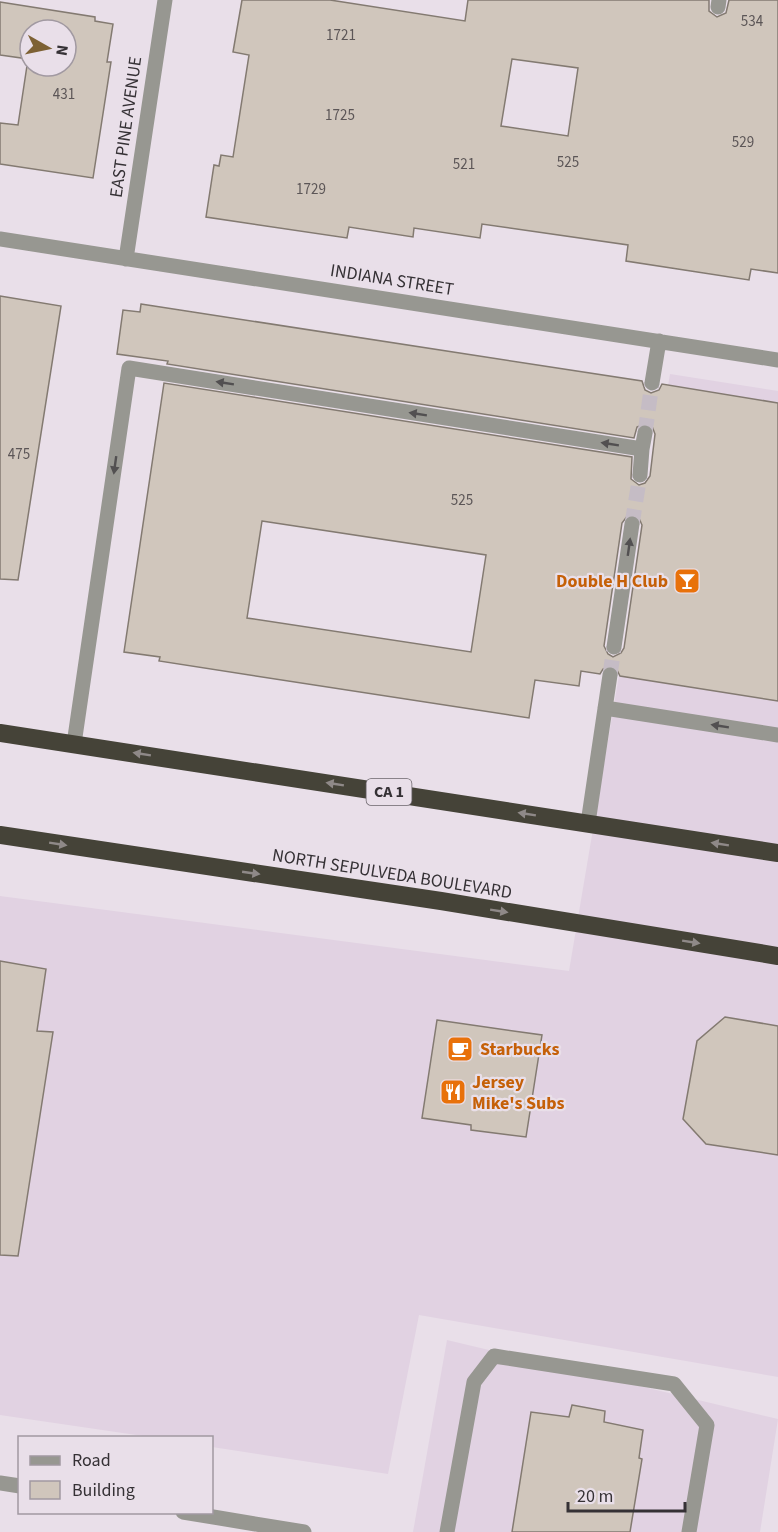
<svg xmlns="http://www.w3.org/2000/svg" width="778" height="1532" font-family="'Source Sans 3',sans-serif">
<rect width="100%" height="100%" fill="#e9dfe9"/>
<path fill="#e1d2e2" d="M670,374L778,391V1377L419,1315L388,1474L212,1447V1438L150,1437L0,1415V896L569,971Z
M447,1340L778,1419L760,1532H413Z"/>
<path fill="#d0c6bc" stroke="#837a71" stroke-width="1.5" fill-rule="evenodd" d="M242,0H330L465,21L468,0H709V11L717,17L726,13L729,0H778V273L751,269L749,280L626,261L628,245L482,224L480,238L414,228L413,237L349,227L347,238L206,217L214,165L219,166L221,155L233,157L249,55L233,52ZM512,59L578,68L568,136L501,126Z
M0,2L95,17V21L113,24L107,62H111L93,178L0,164V123L18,125L28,59L0,55ZM30,30H66V66H30Z
M0,296L61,306L18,580L0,579Z
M141,304L642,381L645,390L651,393L659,390L662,384L778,403V701L620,676L616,668L611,665L603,669L600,674L581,671L579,686L535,680L529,718L159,661L160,657L124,652L164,383L632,457L631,479L639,485L645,483L650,476L655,434L652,426L646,423L637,427L634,438L167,364L168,361L117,354L123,310L140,312ZM628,515L638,516L642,525L624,648L621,653L613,657L608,654L604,646L622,523ZM262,521L486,555L471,652L247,618Z
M0,961L46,969L37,1031L53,1032L18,1256L0,1255Z
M725,1017L778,1026V1155L706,1144L683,1119L697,1041Z
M437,1020L542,1035L526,1137L471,1130V1125L422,1118Z
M572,1405L605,1411L604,1422L643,1430L639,1458L642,1459L630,1532H512L531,1412L569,1417Z"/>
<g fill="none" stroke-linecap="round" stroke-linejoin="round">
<path stroke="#c5bcc5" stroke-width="15" stroke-dasharray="15 8" stroke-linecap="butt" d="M645,433L652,383
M632,524L640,475
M610,675L614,647"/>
<path stroke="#979791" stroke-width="15" d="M718,7L719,0
M0,239L778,360
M126,259L165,0
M652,383L659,341
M642,449L645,433
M614,647L632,524
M605,708L778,735
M74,744L129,368L642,449L640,475
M588,823L610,675
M0,1483L20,1486
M183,1512L304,1532
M447,1532L474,1382L494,1356L674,1384L707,1425L689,1532"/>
<path stroke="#454338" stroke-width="18" d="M0,733L778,853
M0,835L441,901L778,956"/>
</g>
<defs><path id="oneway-solid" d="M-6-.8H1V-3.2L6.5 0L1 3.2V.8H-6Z" transform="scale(1.5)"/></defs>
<g fill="#525051">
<use href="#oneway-solid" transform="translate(225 383) rotate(-171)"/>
<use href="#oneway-solid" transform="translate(418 414) rotate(-171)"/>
<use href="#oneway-solid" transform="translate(610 444) rotate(-171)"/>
<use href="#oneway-solid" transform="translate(115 465) rotate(98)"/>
<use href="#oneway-solid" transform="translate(629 547) rotate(-82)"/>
<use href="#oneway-solid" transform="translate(720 726) rotate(-171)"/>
</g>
<g fill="#8f8988">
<use href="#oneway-solid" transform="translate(142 754) rotate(-171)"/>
<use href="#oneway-solid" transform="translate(335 784) rotate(-171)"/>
<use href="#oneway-solid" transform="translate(527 814) rotate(-171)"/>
<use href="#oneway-solid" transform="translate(58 844) rotate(9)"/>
<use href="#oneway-solid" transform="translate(720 844) rotate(-171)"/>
<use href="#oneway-solid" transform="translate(251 873) rotate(8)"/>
<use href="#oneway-solid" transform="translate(499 911) rotate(9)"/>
<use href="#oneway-solid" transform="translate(691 942) rotate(9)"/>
</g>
<defs>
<g id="bar-square" transform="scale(1.35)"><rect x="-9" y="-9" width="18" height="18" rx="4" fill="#e8710a" stroke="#e9dfe9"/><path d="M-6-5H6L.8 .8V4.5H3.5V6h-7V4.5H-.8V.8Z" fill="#fff"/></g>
<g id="cafe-square" transform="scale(1.35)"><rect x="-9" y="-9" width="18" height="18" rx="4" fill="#e8710a" stroke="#e9dfe9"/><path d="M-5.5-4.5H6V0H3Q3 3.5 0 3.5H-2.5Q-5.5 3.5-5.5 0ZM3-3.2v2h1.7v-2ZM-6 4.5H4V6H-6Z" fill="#fff"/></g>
<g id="restaurant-square" transform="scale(1.35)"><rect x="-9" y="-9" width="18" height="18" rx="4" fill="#e8710a" stroke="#e9dfe9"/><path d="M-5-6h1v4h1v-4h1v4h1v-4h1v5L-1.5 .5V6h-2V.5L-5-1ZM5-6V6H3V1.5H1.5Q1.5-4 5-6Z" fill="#fff"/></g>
</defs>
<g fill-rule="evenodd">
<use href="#bar-square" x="687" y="581"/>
<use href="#cafe-square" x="460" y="1049"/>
<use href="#restaurant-square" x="453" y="1092"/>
</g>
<g text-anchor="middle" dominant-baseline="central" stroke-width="4.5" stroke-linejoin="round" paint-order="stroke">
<g font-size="15" fill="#5c5657">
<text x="752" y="21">534</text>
<text x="341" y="35">1721</text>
<text x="64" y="94">431</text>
<text x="340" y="115">1725</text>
<text x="743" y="142">529</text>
<text x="568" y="162">525</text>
<text x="464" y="164">521</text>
<text x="311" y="189">1729</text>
<text x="19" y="454">475</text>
<text x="462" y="500">525</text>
</g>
<rect fill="#e9dfe9" stroke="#6b656b" stroke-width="1.5" x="366.5" y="779" width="45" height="26" rx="4.5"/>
<g font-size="16" font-weight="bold" fill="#353135">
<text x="389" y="792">CA 1</text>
</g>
<g font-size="18" fill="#353135" stroke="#e9dfe9">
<text transform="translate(126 127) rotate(-82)">EAST PINE AVENUE</text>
<text transform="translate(392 280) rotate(9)">INDIANA STREET</text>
<text transform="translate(392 874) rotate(9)">NORTH SEPULVEDA BOULEVARD</text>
</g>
<g font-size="18" font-weight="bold" fill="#c56008" stroke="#e9dfe9" text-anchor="start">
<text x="668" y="581" text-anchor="end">Double H Club</text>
<text x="480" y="1049">Starbucks</text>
<text x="472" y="1082">Jersey<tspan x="472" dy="21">Mike's Subs</tspan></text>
</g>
</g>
<rect x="18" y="1436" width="195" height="78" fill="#e9dfe9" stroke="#a199a1" stroke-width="1.5"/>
<rect x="30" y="1456" width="30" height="9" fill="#979791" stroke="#a199a1" stroke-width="1.5"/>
<text x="72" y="1466" font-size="18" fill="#353135">Road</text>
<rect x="30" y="1481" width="30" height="18" fill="#d0c6bc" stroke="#a199a1" stroke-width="1.5"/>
<text x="72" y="1496" font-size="18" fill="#353135">Building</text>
<g transform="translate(48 48) rotate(99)"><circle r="28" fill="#e9dfe9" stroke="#a199a1" stroke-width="1.5"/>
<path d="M0-4.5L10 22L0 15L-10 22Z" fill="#7d6134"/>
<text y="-9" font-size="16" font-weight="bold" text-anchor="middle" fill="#353135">N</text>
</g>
<path d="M568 1502v9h117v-9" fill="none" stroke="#353135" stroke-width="3"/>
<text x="577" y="1502" font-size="18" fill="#353135" stroke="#e9dfe9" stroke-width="4.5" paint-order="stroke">20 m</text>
</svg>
